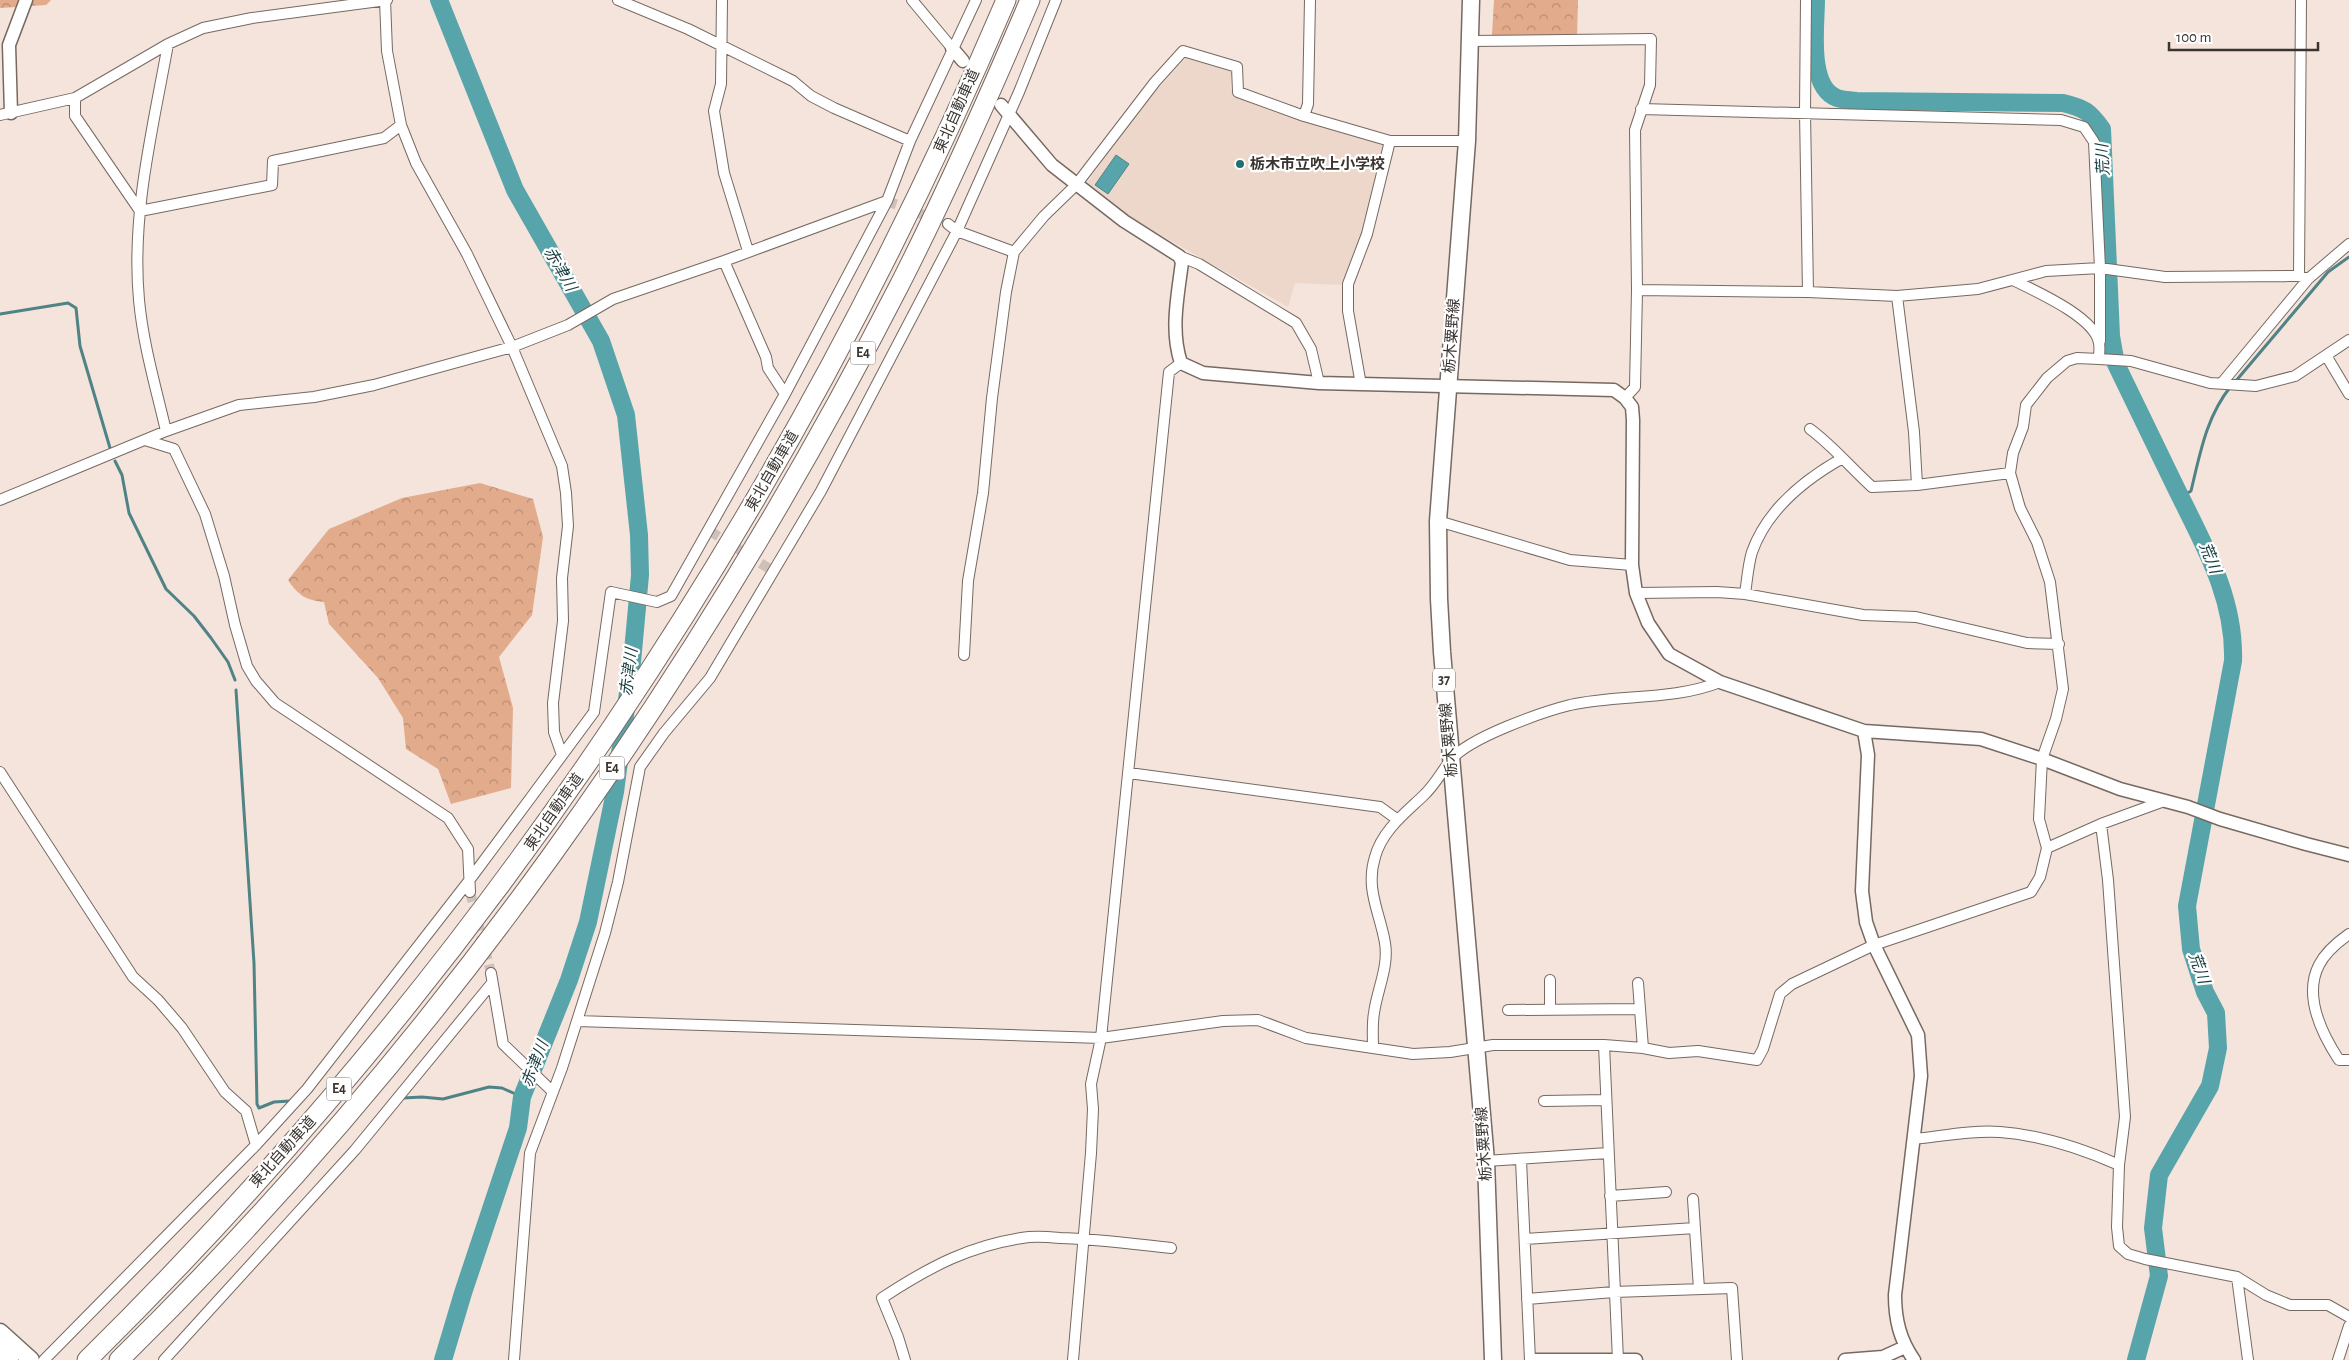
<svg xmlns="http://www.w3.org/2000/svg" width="2349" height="1360" font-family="'Alegreya Sans','Noto Sans JP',sans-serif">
<defs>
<pattern id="forest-crowns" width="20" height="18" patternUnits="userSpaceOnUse" patternTransform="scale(1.25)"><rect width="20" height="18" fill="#e2ab8c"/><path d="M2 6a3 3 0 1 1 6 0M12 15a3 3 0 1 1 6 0" fill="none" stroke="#b88c73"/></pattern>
</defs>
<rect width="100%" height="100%" fill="#f4e4dc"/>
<path fill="#ecd7ca" d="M1186,58L1232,72L1230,88L1236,95L1387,144L1363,230L1341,285L1295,283L1288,307L1136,221L1086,184L1141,107Z"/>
<path fill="url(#forest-crowns)" d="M0,0H51L46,5L0,8Z
M1494,0H1578L1577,35H1492Z
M480,483L533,499L543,537L532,615L499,657L513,708L511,788L451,804L438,769L406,749L403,718L378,678L329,624L324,602C306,601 297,594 288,580L329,529L402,498Z"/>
<path fill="#57a5aa" stroke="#4f8386" d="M1116,155L1129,164L1108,194L1095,185Z"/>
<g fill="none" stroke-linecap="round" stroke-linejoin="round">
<path stroke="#4f8386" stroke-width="3" d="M0,314L68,303L76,308L80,346L110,448
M2235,382L2328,272L2349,257
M115,461L122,475L129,513L166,589L194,616L211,638L228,662L235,680
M2181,497L2191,491C2200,454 2206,417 2231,386
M236,690L254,963L257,1104L259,1108L274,1102L290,1101
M403,1098L422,1097L443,1099L489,1087L502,1088L522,1097"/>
<path stroke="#57a5aa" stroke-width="18" d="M439,0L515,190L601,341L626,415L639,535L640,575L632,662L615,792L588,922L569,980L522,1097L518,1128L463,1293L443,1360
M1816,0C1816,25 1807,87 1837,98C1843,100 1850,100 1856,101L2063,103C2084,108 2089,111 2102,129L2111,336L2116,364C2136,406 2157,448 2177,490C2204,545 2235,598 2233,661L2187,906L2191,949L2205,992L2216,1013L2218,1048L2210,1086L2159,1175L2153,1228L2159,1276L2136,1360"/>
<path stroke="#cfc1ba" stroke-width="10" stroke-dasharray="10 5" stroke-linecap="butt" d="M887,201L948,224
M710,531L773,571
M470,892L491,973"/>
<g stroke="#766961" stroke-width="12">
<path id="minor" d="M385,0L387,51L401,125L416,163L467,254L512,347L562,466L566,493L568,526L562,578L563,621L553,703L554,732L562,755
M618,0L688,29L793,81L811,96L834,108L910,141
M722,0L721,84L714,111L724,173L748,251
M912,0L952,48
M1806,0L1805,112L1808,292
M1470,41L1651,39L1650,85L1635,130L1637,290L1635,387L1625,398
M75,98V116L140,211
M1641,109L2061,120L2084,127L2094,142L2100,268V341
M0,115L75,98L168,44L203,28L252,18L387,0
M1304,116L1308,104L1310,0
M140,211L272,185L273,161L384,138L401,125
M948,224L957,231L1014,252L1006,292L992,398L983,493L968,581L964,655
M1014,252L1044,216L1076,185L1155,82L1183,51L1237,67L1238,92L1304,116L1390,141H1467
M1179,256L1199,264L1296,323L1311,349L1319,383
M2299,276L2301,0
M1637,290L1808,292L1897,296
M2327,357L2349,394
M2099,359L2131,361L2210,383L2256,386L2295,376L2349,340
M2221,384L2308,279L2349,244
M1361,385L1348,311V284L1367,234L1390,141
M785,394L768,368L766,357L724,261L887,201
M1810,429C1833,446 1851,468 1872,487L1917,485L2010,473
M166,431C156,388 143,344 139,300C131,214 153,128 168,44
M145,440L174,449L205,514L224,576L235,625L247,666L256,681L275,703L448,818L468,849L470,892
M1917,485L1914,432L1897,296L1978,289L2046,271L2100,268L2165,277L2299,276L2308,279
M0,500L166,431L239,405L314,397L374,385L512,347L568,325L613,299L724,261
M1438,521L1570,560L1632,565
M1636,593L1717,592L1745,594L1863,615L1916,617L2027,643L2059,644
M1745,594C1747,581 1748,565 1752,552C1767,510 1804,480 1841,459
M0,772L133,977L158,1000L182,1028L225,1092L246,1111L256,1145
M1129,773L1380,807L1398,820
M2101,824L2108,880L2125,1117L2119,1165L2117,1227L2119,1246L2128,1254L2145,1259L2237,1277L2266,1295L2290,1305H2328L2349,1317
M2047,848L2101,824L2164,801
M2349,934C2339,941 2325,953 2319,965C2303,996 2322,1034 2339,1060H2349
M491,973L503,1044L553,1092
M1508,1010L1639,1009
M1550,1010V980
M577,1021L1101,1038L1223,1021L1258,1020L1306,1038L1413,1054L1450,1052L1493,1045H1604L1643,1048L1638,983
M1604,1045L1618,1360
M1373,1048C1373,1037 1372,1024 1374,1013C1377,990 1389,967 1385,943C1380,913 1365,889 1375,857C1382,831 1404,814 1423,796C1435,785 1441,772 1451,760C1468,738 1542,712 1570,705C1619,694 1672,701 1720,682
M1643,1048L1669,1053L1698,1051L1757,1060L1763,1049L1780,994L1792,984L1874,945L2031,892L2040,877L2047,848L2039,819L2042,759L2056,719L2063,689L2050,582L2037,542L2020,508L2010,473L2013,453L2023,427L2026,405L2047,378L2067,361L2077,358L2099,359C2099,354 2100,348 2099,343C2095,317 2035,291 2013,280
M1544,1101L1606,1100
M1915,1139C1943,1136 1972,1130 2000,1132C2040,1135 2083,1149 2119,1165
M1521,1160L1530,1360
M1486,1161L1608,1153
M1610,1196L1666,1192
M1693,1199L1699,1289
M1525,1239L1695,1228
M2237,1277L2248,1360
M1527,1299L1614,1292L1732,1288L1737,1360
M44,1360L256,1145L307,1089L468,882L532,796L594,712L611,592L657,602L671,596L785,394L887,201L910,141L976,0
M164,1360L355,1150L492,983
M514,1360L530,1153L562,1068L605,933L618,882L640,767L664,733L710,678L821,491L957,231L1019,92L1056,0
M905,1360L898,1337L882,1298C929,1267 972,1244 1029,1237C1039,1236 1050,1237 1060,1238C1097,1239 1134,1244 1171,1248
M1073,1360L1091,1153L1093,1109L1091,1084L1101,1038L1169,372L1181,363
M2338,1360L2349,1326"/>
</g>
<g stroke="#766961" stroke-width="15">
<path id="tertiary" d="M952,48L963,61
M1001,105L1052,165L1124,221L1179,256L1182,262C1178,295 1170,330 1181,363L1203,373L1319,383L1614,390L1625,398L1632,407L1633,420L1632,565L1636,593L1648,623L1669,654L1720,682L1864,731L1981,739L2042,759L2120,789L2188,807L2220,819L2306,844L2349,855
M11,113L9,45L26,0
M1864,731L1868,755L1862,891L1866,922L1874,945L1918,1035L1921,1076L1895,1295C1895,1320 1900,1340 1914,1360
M1533,1360H1636
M1845,1360L1883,1357L1905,1347"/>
</g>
<g stroke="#766961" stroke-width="19">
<path id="primary" d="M1471,0L1467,141L1438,521L1439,599L1442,652L1486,1161L1493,1360
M0,1332L31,1360
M0,1351L10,1360"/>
</g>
<g stroke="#766961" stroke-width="21">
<path id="motorway" d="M87,1360C482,971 789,510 1006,0
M119,1360C436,1050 697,680 899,286C947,192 989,96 1030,0"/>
</g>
<use href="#minor" stroke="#fff" stroke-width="10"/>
<use href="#tertiary" stroke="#fff" stroke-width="12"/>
<use href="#primary" stroke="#fff" stroke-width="16"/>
<use href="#motorway" stroke="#fff" stroke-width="19"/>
</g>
<circle fill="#236f73" stroke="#fff" stroke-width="2" cx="1240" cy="164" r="5"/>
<g text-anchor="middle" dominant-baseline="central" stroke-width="4.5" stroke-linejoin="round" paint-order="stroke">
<g fill="#fff" stroke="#76726f" stroke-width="1">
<rect x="850.5" y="341.5" width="25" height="23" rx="4"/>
<rect x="1433" y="668.5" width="22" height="23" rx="4"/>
<rect x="599.5" y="756.5" width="25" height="23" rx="4"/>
<rect x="326.5" y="1077.5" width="25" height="23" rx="4"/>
</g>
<g font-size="14" font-weight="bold" fill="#3b3531">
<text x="863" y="353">E4</text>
<text x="1444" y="680">37</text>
<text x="612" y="768">E4</text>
<text x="339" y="1089">E4</text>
</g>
<g font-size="15" fill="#3b3531" stroke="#fff">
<text transform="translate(957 111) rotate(-66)">東北自動車道</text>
<text transform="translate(1452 336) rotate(-86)">栃木粟野線</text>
<text transform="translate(772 471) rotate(-60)">東北自動車道</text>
<text transform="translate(1449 740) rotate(-95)">栃木粟野線</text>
<text transform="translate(554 812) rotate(-55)">東北自動車道</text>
<text transform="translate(1484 1144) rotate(-94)">栃木粟野線</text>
<text transform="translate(283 1152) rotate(-48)">東北自動車道</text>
</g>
<g font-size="15" font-weight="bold" fill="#3b3531" stroke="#fff" text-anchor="start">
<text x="1250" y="164">栃木市立吹上小学校</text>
</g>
<g font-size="16" font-style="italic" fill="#183e40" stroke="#fff">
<text transform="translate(2103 160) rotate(-93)">荒川</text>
<text transform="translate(560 269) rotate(60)">赤津川</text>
<text transform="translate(2210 558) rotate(68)">荒川</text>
<text transform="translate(629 672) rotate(-83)">赤津川</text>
<text transform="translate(2199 968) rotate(70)">荒川</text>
<text transform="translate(535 1064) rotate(-69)">赤津川</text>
</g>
</g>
<path d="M2169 42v8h149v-8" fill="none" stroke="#3b3531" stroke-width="2.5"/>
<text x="2176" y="42" font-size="15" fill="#3b3531" stroke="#ffffff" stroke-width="4" paint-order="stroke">100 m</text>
</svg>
